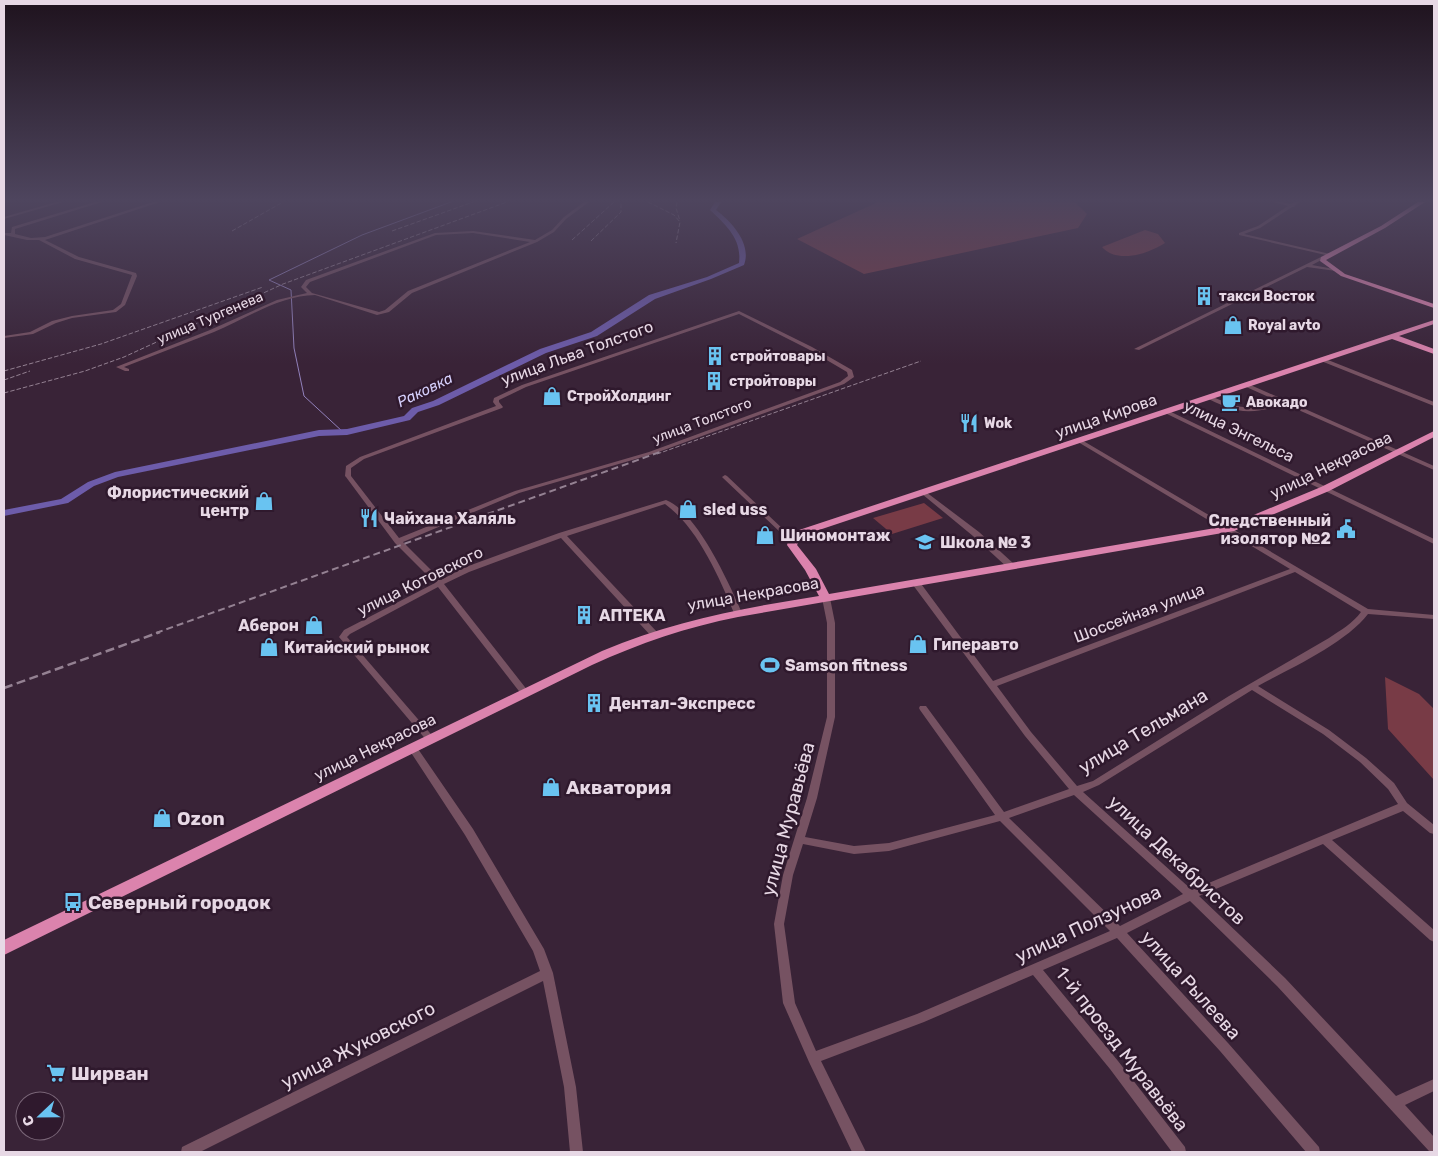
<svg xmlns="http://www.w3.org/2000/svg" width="1438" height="1156" font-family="Rubik,sans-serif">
<rect width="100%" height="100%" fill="#392337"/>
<path fill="#783b46" d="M878,202H1075L1087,214L1078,228L864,274L797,239Z
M1145,230L1158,234L1165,243C1148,254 1117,264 1102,247Z
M924,503L943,518L892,534L873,518Z
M1385,677L1419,694L1434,709V780L1388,729Z"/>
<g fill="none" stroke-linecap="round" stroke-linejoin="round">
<path stroke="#9281bc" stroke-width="1" d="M343,432L304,396L294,348L291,290L269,280L362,235L451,202"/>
<path fill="#6d5caa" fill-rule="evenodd" d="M715,202H721L716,210C732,222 752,244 744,265L711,279L655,299L597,336L546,353L439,405L418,412L410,420L347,435L319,436L118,477L94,486L68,503L4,516V510L61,499L88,482L115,472L319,430L347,429L404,416L412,408L433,401L540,349L591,332L649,295L707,277L739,263C742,239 726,225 710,210Z"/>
<path fill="#765262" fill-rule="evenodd" d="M56,202H63L4,219V217Z
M95,202H102L15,229V234L31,238L45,237L153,202H160L45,240L79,257L136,273L137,276L125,305L116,312L72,318L56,323L33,334L4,338V336L30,332L52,321L72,316L113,310L121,304L132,275L75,259L39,240H27L4,235V233H11L12,227Z
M584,202H589L566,219L554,232L537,242L412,293L389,312L377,315L315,295C281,295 245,319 214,332C184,344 154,355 124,367L129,369V371H125L116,367L210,330L277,300L307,293L301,287L306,280L435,233L473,231L535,240L552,230L564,217ZM473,233L530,242L408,291L385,310L379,312L312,293L306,287L310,282L436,235Z
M1273,202H1282L1291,204L1294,202H1299L1294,207H1292L1260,228L1244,234L1330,254V256L1239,235V233L1258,226L1288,206Z
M1321,257L1325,258L1312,265L1334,269L1336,270V271L1307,267L1139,350L1134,349Z
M1279,291H1301L1303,292L1301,293H1279Z
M739,311L812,347L852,370L854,377L844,384L653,454L519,493L403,542L441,580L463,568L559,533L666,500C697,512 729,583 742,613L741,615H735L734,613C719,577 698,528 665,504L567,536L657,632L658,634L657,636H651L561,538L469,572L444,584L528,691L529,693L528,695H522L438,587L350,634L347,637L436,740L434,742L431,743L428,742L339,637L344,630L435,583L395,543L346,477L345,476L346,466L360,457L496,406L493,402L494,398L522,385ZM739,314L808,349L847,372L848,376L840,382L649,452L515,491L399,538L351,476V468L364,459L502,408L503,407L499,402V400L526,387Z
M1323,358L1434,402V406L1321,361V359Z
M1246,383L1434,466V470L1285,404C1262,411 1246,415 1224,406C1218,403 1211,401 1206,397L1209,395L1211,396C1239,409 1249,411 1280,402L1244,386L1243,385Z
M1167,410L1434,539V544L1165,413V411Z
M1080,439L1368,609L1434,615V619L1368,614C1346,643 1291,668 1258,686L1329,730L1366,758L1394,783L1407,803L1434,825V834L1430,833L1403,811L1332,840L1434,930V942L1430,940L1323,844L1199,896L1285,978L1396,1096L1434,1079V1091L1405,1105L1434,1137V1152L1429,1151L1277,986L1190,901L1127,933L1228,1043L1319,1147L1320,1152H1306L1220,1051L1117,938L1043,970L1118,1061L1185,1147L1186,1152H1172L1110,1069L1033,975L924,1022L821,1061L866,1152H852L809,1062L783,1003L774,924L783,875L807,798L827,717V623L822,598L823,596H829L830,598L835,623V717L817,798L805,837L854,846L889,843L995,815L920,710L919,708L920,706H926L1004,812L1069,789L1025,736L913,585L912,583L913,581H919L993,681L1290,569L1078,442L1077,441ZM1295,572L1361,612C1353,623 1341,630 1329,638L1229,696L1093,781L1077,786L1031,732L997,686ZM1252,690L1323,734L1360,762L1388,789L1398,804L1192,890L1083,792L1099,785ZM1074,795L1183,894L1120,926L1009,818ZM1000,821L1110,931L917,1014L816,1051L795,1003L784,924L793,875L803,844L854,854L889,851Z
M725,475L727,476L784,530L796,545L795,547H789L780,532L723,478L722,477Z
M924,491L926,492L979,532L1014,564L1015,566L1014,568H1008L973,536L922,494L921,493Z
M413,745L416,746L473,829L544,949L553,973L576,1087L583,1152H570L564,1087L543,981L200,1152H181L182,1147L540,971L533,951L465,835L408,748L410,746Z"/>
<path fill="#db83ad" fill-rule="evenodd" d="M1418,202H1425L1385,228L1326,260L1345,274L1434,304V308L1341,276L1320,261L1321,257L1381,226Z
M1434,320V324L1399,336L1434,349V354L1392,339L807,534L800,539L797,545L816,569L829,594L1227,526L1321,487L1434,431V437L1329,491L1234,531L738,617C687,627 640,643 592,665L4,955V940L602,651C673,621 743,608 819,596L805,570L787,545L791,535L799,530Z"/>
<path stroke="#948192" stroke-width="1" stroke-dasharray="4.5 2" stroke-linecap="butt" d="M648,202L674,215L680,222L676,243
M677,202L676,208L680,221
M232,231L283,202
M392,231L473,202
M572,240L614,202
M591,241L621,212V202
M4,371L101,344L263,287
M4,380L30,371
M4,393L85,371L124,357L283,284L507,202
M657,454L921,361"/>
<path stroke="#948192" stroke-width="2" stroke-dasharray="7 4" stroke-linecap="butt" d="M156,633L660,452"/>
<path stroke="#948192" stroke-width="2.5" stroke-dasharray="9 4.5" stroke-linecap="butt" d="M4,688L160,632"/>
</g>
<linearGradient id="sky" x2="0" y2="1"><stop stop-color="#1f131e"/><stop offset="0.55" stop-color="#4e455e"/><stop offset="1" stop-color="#4e455e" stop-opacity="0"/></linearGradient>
<rect width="1438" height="364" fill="url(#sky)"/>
<defs>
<g id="building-bare" transform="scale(1.5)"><path d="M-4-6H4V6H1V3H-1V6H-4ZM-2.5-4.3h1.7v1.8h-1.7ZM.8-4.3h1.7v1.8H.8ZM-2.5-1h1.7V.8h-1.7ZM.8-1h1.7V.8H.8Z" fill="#69c3f1" stroke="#2f192d" stroke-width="2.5" paint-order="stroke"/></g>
<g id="shop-bare" transform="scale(1.5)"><path d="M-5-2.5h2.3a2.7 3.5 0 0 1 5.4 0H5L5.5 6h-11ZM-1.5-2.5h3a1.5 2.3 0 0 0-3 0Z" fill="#69c3f1" stroke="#2f192d" stroke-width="2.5" paint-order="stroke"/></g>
<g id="cafe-bare" transform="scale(1.5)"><path d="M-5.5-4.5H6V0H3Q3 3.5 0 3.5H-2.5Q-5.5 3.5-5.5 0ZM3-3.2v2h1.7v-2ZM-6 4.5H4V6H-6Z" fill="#69c3f1" stroke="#2f192d" stroke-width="2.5" paint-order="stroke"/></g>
<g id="restaurant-bare" transform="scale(1.5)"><path d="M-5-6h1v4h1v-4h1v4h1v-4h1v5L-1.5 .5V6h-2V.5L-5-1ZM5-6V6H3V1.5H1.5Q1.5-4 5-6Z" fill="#69c3f1" stroke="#2f192d" stroke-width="2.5" paint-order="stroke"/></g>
<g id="civic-bare" transform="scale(1.5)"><path d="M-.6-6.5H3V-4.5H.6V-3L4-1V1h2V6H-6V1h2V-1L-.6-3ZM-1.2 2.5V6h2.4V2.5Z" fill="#69c3f1" stroke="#2f192d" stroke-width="2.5" paint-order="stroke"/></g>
<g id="school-bare" transform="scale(1.5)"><path d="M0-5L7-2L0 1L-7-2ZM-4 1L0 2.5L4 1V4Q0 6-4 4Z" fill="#69c3f1" stroke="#2f192d" stroke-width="2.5" paint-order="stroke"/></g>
<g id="stadium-bare" transform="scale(1.5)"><path d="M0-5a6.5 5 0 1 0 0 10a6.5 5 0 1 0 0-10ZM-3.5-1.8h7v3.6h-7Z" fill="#69c3f1" stroke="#2f192d" stroke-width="2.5" paint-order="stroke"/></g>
<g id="bus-bare" transform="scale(1.5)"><path d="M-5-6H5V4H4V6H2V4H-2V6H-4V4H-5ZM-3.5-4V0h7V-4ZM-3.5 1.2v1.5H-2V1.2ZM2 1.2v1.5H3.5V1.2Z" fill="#69c3f1" stroke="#2f192d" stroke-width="2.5" paint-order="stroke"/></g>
<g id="supermarket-bare" transform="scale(1.5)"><path d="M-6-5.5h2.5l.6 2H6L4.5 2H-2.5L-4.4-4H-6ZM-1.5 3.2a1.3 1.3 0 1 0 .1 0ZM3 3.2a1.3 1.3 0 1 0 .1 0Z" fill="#69c3f1" stroke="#2f192d" stroke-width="2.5" paint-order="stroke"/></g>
</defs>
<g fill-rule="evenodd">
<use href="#building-bare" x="1204" y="296"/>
<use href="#shop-bare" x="1233" y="325"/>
<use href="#building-bare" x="715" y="356"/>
<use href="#building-bare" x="714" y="381"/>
<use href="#shop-bare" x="552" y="396"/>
<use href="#cafe-bare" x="1231" y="402"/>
<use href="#restaurant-bare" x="969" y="423"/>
<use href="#shop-bare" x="264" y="501"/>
<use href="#shop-bare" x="688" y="509"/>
<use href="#restaurant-bare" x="369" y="518"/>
<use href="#civic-bare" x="1346" y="529"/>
<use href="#shop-bare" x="765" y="535"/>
<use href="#school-bare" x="925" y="542"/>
<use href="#building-bare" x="584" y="615"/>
<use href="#shop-bare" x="314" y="625"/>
<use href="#shop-bare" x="918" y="644"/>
<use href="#shop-bare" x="269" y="647"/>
<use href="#stadium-bare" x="770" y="665"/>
<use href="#building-bare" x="594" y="703"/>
<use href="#shop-bare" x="551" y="787"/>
<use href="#shop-bare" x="162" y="818"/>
<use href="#bus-bare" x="73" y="902"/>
<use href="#supermarket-bare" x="56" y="1073"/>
</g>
<g text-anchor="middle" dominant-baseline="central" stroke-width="5" stroke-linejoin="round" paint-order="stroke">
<g font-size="14" font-weight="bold" fill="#e7d8e5" stroke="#2f192d" text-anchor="start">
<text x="1219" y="296">такси Восток</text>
<text x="1248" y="325">Royal avto</text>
<text x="730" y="356">стройтовары</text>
<text x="729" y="381">стройтовры</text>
<text x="567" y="396">СтройХолдинг</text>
<text x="1246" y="402">Авокадо</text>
<text x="984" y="423">Wok</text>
</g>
<g font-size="14" fill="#e7d8e5" stroke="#2f192d">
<text transform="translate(210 318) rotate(-23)">улица Тургенева</text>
<text transform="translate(702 421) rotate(-21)">улица Толстого</text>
</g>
<g font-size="15" font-style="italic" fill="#d4cefa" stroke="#2f192d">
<text transform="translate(425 390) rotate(-26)">Раковка</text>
</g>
<g font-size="16" fill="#e7d8e5" stroke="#2f192d">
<text transform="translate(577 353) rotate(-20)">улица Льва Толстого</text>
<text transform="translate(1106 416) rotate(-19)">улица Кирова</text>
<text transform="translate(1239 431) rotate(26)">улица Энгельса</text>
<text transform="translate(1331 465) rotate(-26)">улица Некрасова</text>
<text transform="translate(420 581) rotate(-26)">улица Котовского</text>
<text transform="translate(753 594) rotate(-10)">улица Некрасова</text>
<text transform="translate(1139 613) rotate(-21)">Шоссейная улица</text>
<text transform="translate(375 747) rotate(-26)">улица Некрасова</text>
</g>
<g font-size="16" font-weight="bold" fill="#e7d8e5" stroke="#2f192d" text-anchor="start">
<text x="249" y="492" text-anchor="end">Флористический<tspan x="249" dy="18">центр</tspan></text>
<text x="703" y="509">sled uss</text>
<text x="384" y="518">Чайхана Халяль</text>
<text x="1331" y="520" text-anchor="end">Следственный<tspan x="1331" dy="18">изолятор №2</tspan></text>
<text x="780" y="535">Шиномонтаж</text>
<text x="940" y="542">Школа № 3</text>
<text x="599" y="615">АПТЕКА</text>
<text x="299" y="625" text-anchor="end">Аберон</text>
<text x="933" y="644">Гиперавто</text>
<text x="284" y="647">Китайский рынок</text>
<text x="785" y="665">Samson fitness</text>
<text x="609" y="703">Дентал-Экспресс</text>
</g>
<g font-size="19" fill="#e7d8e5" stroke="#2f192d">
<text transform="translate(1143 731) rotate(-31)">улица Тельмана</text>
<text transform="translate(788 819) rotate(-75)">улица Муравьёва</text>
<text transform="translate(1177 860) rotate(43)">улица Декабристов</text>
<text transform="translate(1088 924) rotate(-25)">улица Ползунова</text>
<text transform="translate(1191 985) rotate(48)">улица Рылеева</text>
<text transform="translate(358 1045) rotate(-27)">улица Жуковского</text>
<text transform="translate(1122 1049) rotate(52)">1-й проезд Муравьёва</text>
</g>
<g font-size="19" font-weight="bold" fill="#e7d8e5" stroke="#2f192d" text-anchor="start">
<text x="566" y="787">Акватория</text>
<text x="177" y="818">Ozon</text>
<text x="88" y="902">Северный городок</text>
<text x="71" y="1073">Ширван</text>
</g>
</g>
<rect width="1438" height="1156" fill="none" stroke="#e7d8e5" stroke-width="10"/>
<g transform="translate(40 1116) rotate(248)"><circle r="24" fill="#2f192d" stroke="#796577"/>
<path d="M0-4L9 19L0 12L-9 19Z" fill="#69c3f1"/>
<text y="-8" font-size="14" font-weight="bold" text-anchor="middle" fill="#e7d8e5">С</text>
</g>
</svg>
